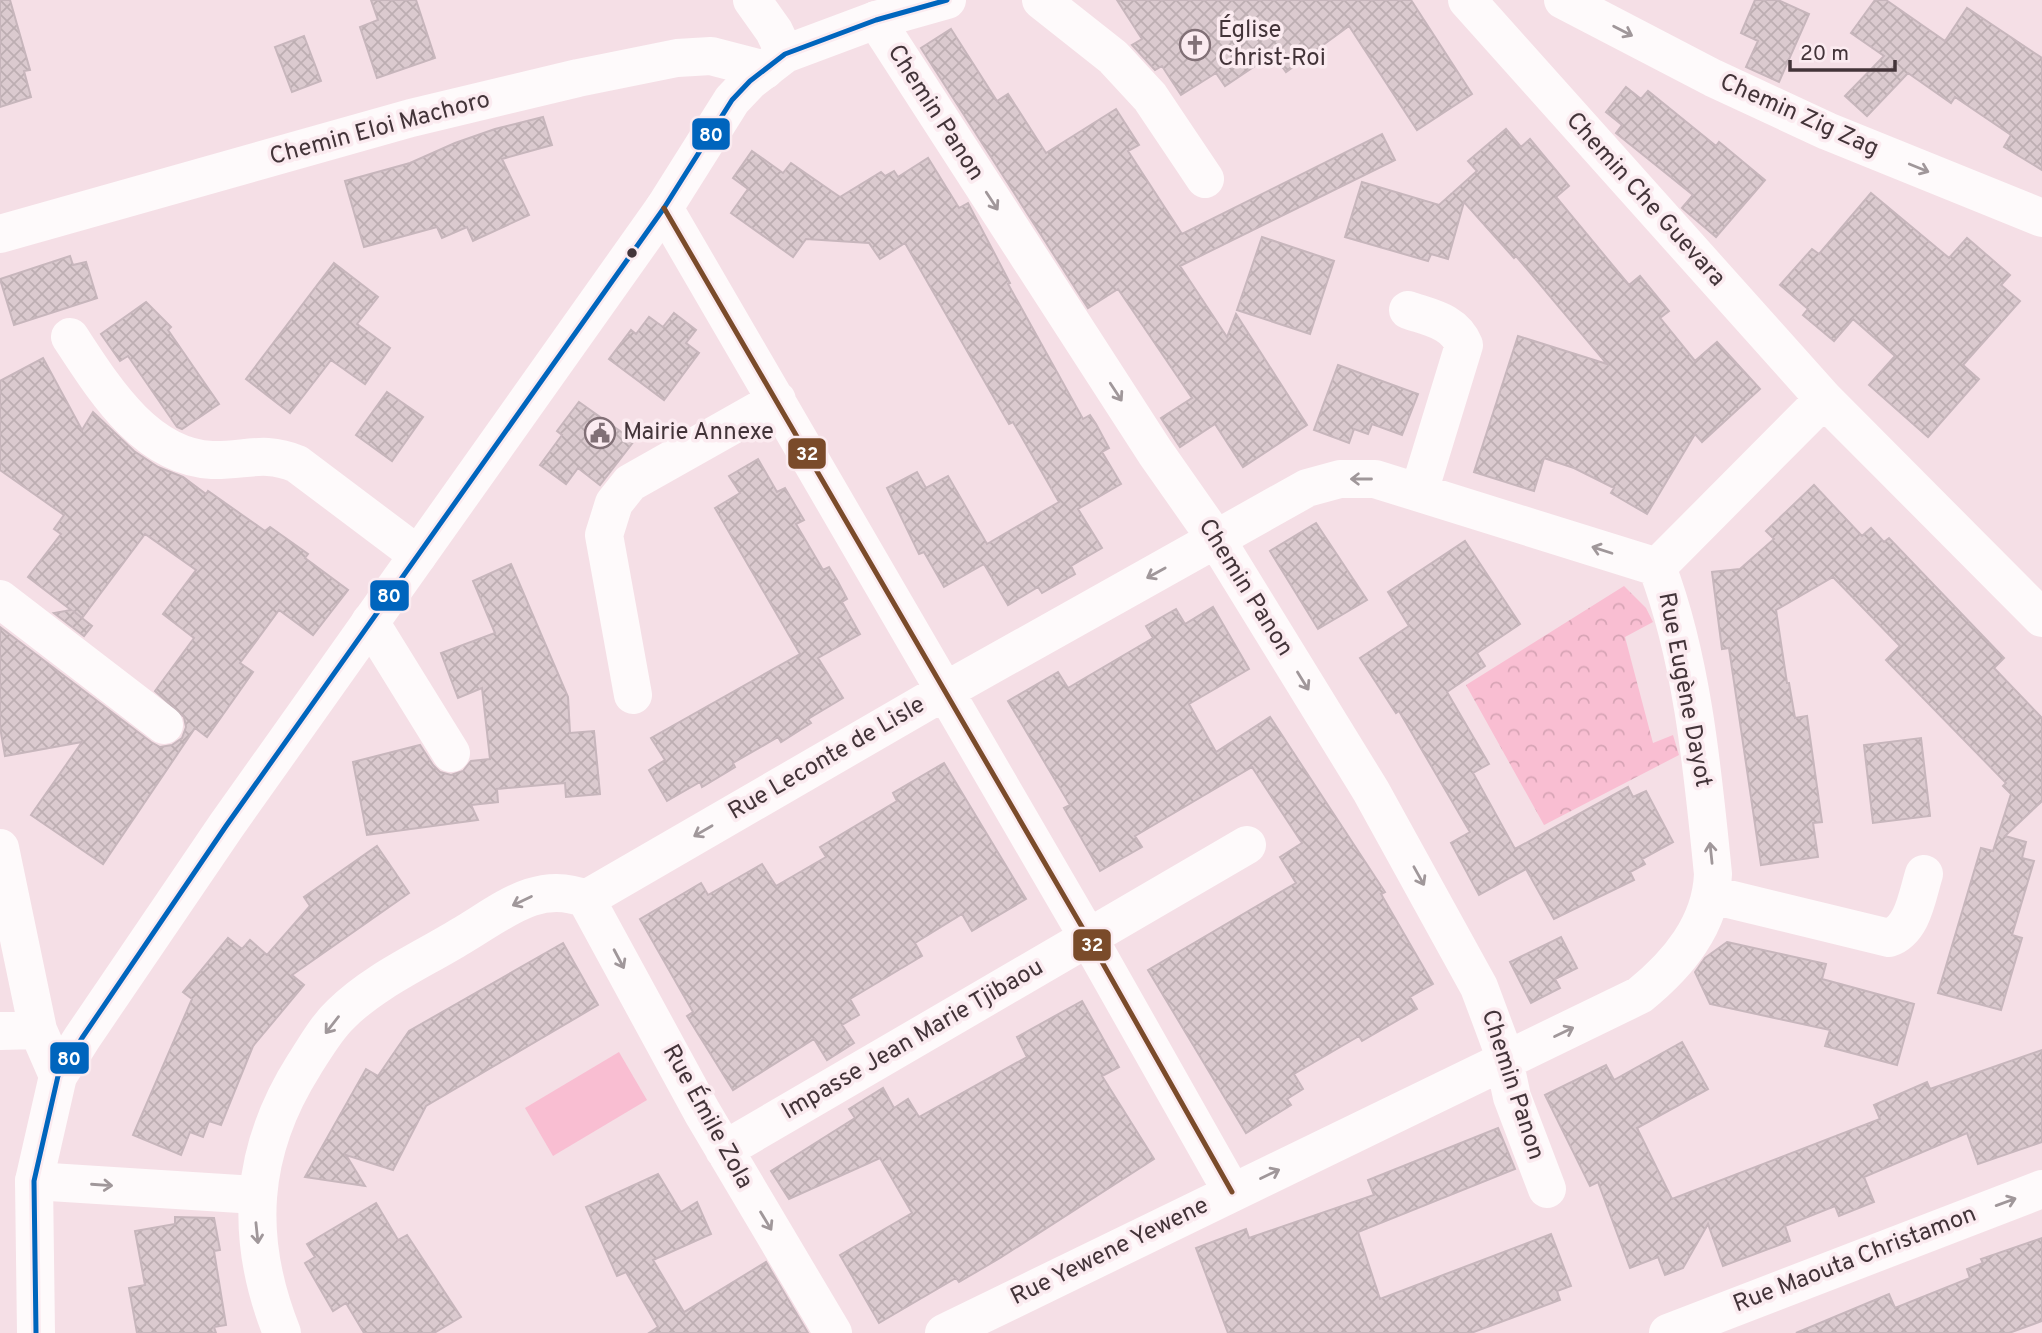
<svg xmlns="http://www.w3.org/2000/svg" width="2042" height="1333" font-family="Overpass,sans-serif">
<defs>
<pattern id="park-crowns" width="20" height="18" patternUnits="userSpaceOnUse" patternTransform="scale(1.75)"><rect width="20" height="18" fill="#f9bed2"/><path d="M2 6a3 3 0 1 1 6 0M12 15a3 3 0 1 1 6 0" fill="none" stroke="#d7a4b5"/></pattern>
<pattern id="building-cross-hatch" width="8" height="8" patternUnits="userSpaceOnUse" patternTransform="scale(1.75)"><rect width="8" height="8" fill="#dbcacf"/><path d="M0 0l8 8M0 8l8-8" fill="none" stroke="#bdaeb2"/></pattern>
</defs>
<rect width="100%" height="100%" fill="#f5dfe6"/>
<path fill="#f9bed2" d="M619,1052L647,1100L553,1156L525,1108Z"/>
<path fill="url(#park-crowns)" d="M1624,586L1646,608L1653,622L1625,637L1653,743L1673,735L1679,755L1544,825L1466,685Z"/>
<path fill="url(#building-cross-hatch)" stroke="#c7b6bc" stroke-width="2" d="M0,0H10L30,70L24,71L31,97L0,107Z
M371,0H416L435,58L377,78L360,27L378,20Z
M1117,0H1411L1472,94L1417,130L1349,26L1286,72L1273,54L1225,86L1216,73L1181,95L1162,66L1155,70L1132,45L1142,39Z
M1755,0H1778L1809,14L1779,82L1746,67L1758,41L1741,33Z
M1875,0H1886L1945,41L1967,8L2042,58V170L2004,147L2011,135L1955,97L1951,103L1908,73L1867,116L1845,96L1884,56L1851,33Z
M951,29L997,101L1008,94L1046,153L1116,109L1139,145L1128,151L1182,234L1382,134L1395,160L1180,266L1227,337L1236,314L1307,425L1243,467L1215,424L1180,447L1161,418L1192,398L1118,289L1088,308L921,48Z
M304,36L321,81L292,92L275,47Z
M1626,87L1641,99L1648,91L1716,146L1719,142L1765,180L1716,237L1682,208L1693,195L1616,133L1622,125L1606,112Z
M543,117L552,145L502,159L529,215L473,241L467,227L442,238L437,227L364,247L345,181L410,163L455,143L495,129Z
M1506,129L1521,147L1530,139L1569,186L1556,197L1629,285L1640,276L1669,311L1660,318L1695,361L1717,342L1760,389L1702,442L1695,434L1647,514L1611,493L1614,488L1574,468L1544,458L1534,491L1474,472L1518,336L1607,364L1516,256L1514,258L1464,202L1448,259L1431,254L1428,261L1345,237L1362,182L1439,205L1477,171L1468,161Z
M752,151L783,173L791,163L840,197L881,172L885,176L894,171L898,177L928,158L959,208L968,203L1010,283L1008,284L1083,419L1090,415L1096,424L1109,448L1102,452L1121,484L1078,509L1102,548L1071,566L1075,574L1042,593L1038,587L1008,605L984,564L944,587L924,552L919,554L887,488L917,472L926,488L948,476L987,544L1059,502L1013,422L1009,424L905,243L880,259L869,243L806,239L793,257L731,213L748,189L733,178Z
M1871,193L1949,258L1967,238L2010,275L2001,285L2020,301L1963,365L1979,379L1928,437L1869,385L1895,356L1853,319L1834,341L1803,315L1808,309L1780,285L1812,249L1819,254Z
M1262,237L1334,261L1310,334L1237,310Z
M70,256L73,265L86,262L97,298L14,325L0,279Z
M334,263L378,297L357,324L390,348L365,384L331,360L290,413L246,379Z
M146,302L171,327L168,330L219,404L182,429L177,427L128,356L120,361L101,334Z
M674,313L696,330L686,343L699,353L664,400L609,359L631,330L636,334L649,317L663,327Z
M43,358L82,430L93,412L134,451L158,467L183,477L206,494L208,491L265,531L270,527L308,554L305,558L348,590L313,635L279,610L240,663L253,672L207,737L195,728L103,864L31,815L82,742L5,756L0,727V627L151,742L160,747L172,745L182,738L186,727L184,717L155,691L194,638L163,614L196,570L145,534L82,618L73,611L92,626L84,636L54,613L71,610L28,577L61,534L54,529L64,515L0,470V381Z
M1338,365L1418,394L1402,435L1372,424L1368,434L1354,429L1349,443L1314,430Z
M387,392L423,417L392,461L356,435Z
M579,402L634,441L600,485L578,468L566,484L540,465L562,435L557,431Z
M758,459L777,492L785,488L795,505L804,520L796,524L823,570L829,567L837,580L847,599L842,602L860,634L818,658L843,698L808,719L811,723L781,742L778,737L733,763L735,767L702,787L700,782L667,801L649,770L665,760L651,738L800,654L715,508L740,493L729,476Z
M1814,485L1862,536L1871,528L1884,542L1889,538L2004,658L1994,668L2042,718V801L2005,836L2026,842L2022,858L2034,861L2012,935L2022,938L2001,1010L1938,993L1981,848L1993,851L2011,794L2003,786L2006,783L1886,660L1900,646L1833,577L1776,610L1787,683H1789L1795,718L1807,716L1822,822L1813,823L1818,857L1761,865L1729,648L1722,649L1712,572L1740,569L1774,539L1766,531Z
M1316,523L1367,600L1318,629L1270,551Z
M1465,541L1520,624L1477,653L1485,666L1447,692L1489,764L1473,773L1515,849L1628,787L1633,797L1646,791L1673,842L1642,859L1645,864L1630,872L1634,880L1554,919L1526,869L1479,895L1451,843L1470,832L1399,711L1396,713L1360,658L1409,626L1388,592Z
M511,564L568,697L570,733L594,731L600,794L566,797L565,783L497,789L498,802L471,805L478,820L367,835L353,762L420,745L433,765L440,772L451,775L463,771L471,761L490,759L482,688L458,698L441,653L495,633L473,581Z
M1213,607L1249,669L1189,704L1216,752L1270,717L1385,892L1381,894L1433,984L1410,997L1417,1009L1362,1041L1359,1036L1294,1074L1303,1089L1287,1099L1291,1105L1246,1133L1148,970L1296,883L1280,857L1302,843L1252,767L1135,836L1142,847L1100,871L1064,808L1070,805L1008,701L1058,672L1068,688L1153,638L1146,626L1176,609L1185,624Z
M1921,738L1930,816L1873,823L1864,745Z
M944,763L1026,899L972,931L962,914L915,943L922,956L850,999L859,1015L842,1025L854,1043L827,1060L814,1039L733,1090L687,1016L693,1012L640,919L701,883L708,895L762,864L776,886L826,857L820,847L897,801L893,793Z
M377,846L409,893L292,975L304,985L253,1046L221,1125L209,1121L203,1137L190,1132L181,1155L133,1135L192,999L183,992L228,938L242,949L250,940L267,955L310,906L304,897Z
M1561,937L1577,968L1555,979L1560,988L1531,1003L1510,962Z
M1727,942L1826,964L1822,979L1914,1004L1897,1065L1825,1046L1830,1030L1710,1004L1695,972L1705,958Z
M563,943L598,1005L426,1106L393,1170L346,1155L365,1186L305,1177L366,1069L378,1076L409,1031Z
M1082,1001L1119,1067L1102,1076L1154,1159L1000,1258L959,1282L956,1278L879,1323L840,1255L912,1213L880,1158L789,1199L771,1171L855,1118L849,1109L883,1088L894,1108L908,1099L919,1117L1027,1057L1017,1037Z
M1682,1042L1708,1089L1637,1128L1672,1199L1880,1119L1874,1105L1927,1082L1930,1089L2042,1050V1142L1978,1164L1967,1133L1864,1177L1874,1202L1839,1216L1835,1206L1785,1226L1790,1241L1723,1266L1708,1224L1683,1268L1665,1275L1658,1257L1630,1268L1598,1182L1590,1186L1545,1095L1606,1065L1614,1080Z
M1498,1128L1515,1169L1358,1232L1380,1299L1551,1234L1571,1286L1557,1291L1560,1300L1471,1333H1228L1196,1248L1246,1229L1249,1238L1374,1195L1368,1180Z
M658,1174L681,1212L697,1202L711,1234L653,1260L684,1312L766,1262L808,1333H649L658,1327L626,1272L617,1276L586,1207Z
M376,1203L398,1240L407,1235L461,1317L434,1333H364L346,1303L333,1311L305,1263L315,1257L307,1244Z
M175,1217L214,1218L220,1250L214,1251L226,1325L214,1327L216,1333H137L129,1288L145,1285L135,1231L175,1224Z
M2042,1238V1321L2009,1333H1796L1889,1294L1895,1308L1970,1278L1967,1269L1983,1263L1981,1259Z"/>
<g fill="none" stroke-linecap="round" stroke-linejoin="round">
<path stroke="#fefafb" stroke-width="38" d="M1041,0L1113,57L1150,97L1205,179
M1467,0L1824,399L2042,618
M1563,0L1713,78L1827,131L2042,218
M876,20L1155,452L1216,539L1371,791L1479,987L1501,1046L1512,1097L1547,1189
M664,208L1089,939L1232,1192
M0,234L411,118L578,78L677,58L711,56L765,70
M1408,310C1431,318 1454,321 1464,345L1419,492
M70,337C103,387 145,457 212,460C245,461 264,450 297,464L418,555
M1657,567L1824,399
M0,599L164,725
M370,622L451,753
M633,695L604,535L614,503L630,483L777,400
M0,848L38,1030L58,1076
M1712,895L1889,938C1913,930 1917,896 1924,874
M586,899L945,691L1307,488L1340,479H1375L1657,567C1693,661 1703,775 1713,874C1711,925 1678,964 1640,995L944,1333
M586,899L702,1112L833,1333
M0,1031L38,1030
M724,1150L1247,845
M34,1181L256,1195
M282,1333C244,1238 249,1152 304,1065C315,1048 326,1028 341,1014C374,981 422,960 461,936C502,912 538,879 586,899
M1668,1333L2042,1189"/>
<path stroke="#fefafb" stroke-width="38" d="M752,0L774,31L785,54
M36,1333L34,1181L58,1076L82,1038L226,826L664,208L732,100L750,81L785,54L876,20L947,0"/>
<g stroke="#fbebf0" stroke-width="10">
<path id="bus-1" d="M36,1333L34,1181L58,1076L82,1038L226,826L664,208L732,100L750,81L785,54L876,20L947,0"/>
</g>
<g stroke="#fbebf0" stroke-width="10">
<path id="bus-2" d="M664,208L1089,939L1232,1192"/>
</g>
<use href="#bus-1" stroke="#0065bd" stroke-width="5"/>
<use href="#bus-2" stroke="#7a4b2a" stroke-width="5"/>
</g>
<defs><path id="oneway-shaft" d="M-6 0H5M1.5-3L5.5 0L1.5 3" fill="none" stroke-width="1.6" stroke-linecap="round" stroke-linejoin="round" transform="scale(1.75)"/></defs>
<g stroke="#a0979a">
<use href="#oneway-shaft" transform="translate(1623 31) rotate(27)"/>
<use href="#oneway-shaft" transform="translate(1919 168) rotate(22)"/>
<use href="#oneway-shaft" transform="translate(992 201) rotate(57)"/>
<use href="#oneway-shaft" transform="translate(1116 392) rotate(57)"/>
<use href="#oneway-shaft" transform="translate(1361 479) rotate(180)"/>
<use href="#oneway-shaft" transform="translate(1602 550) rotate(-162)"/>
<use href="#oneway-shaft" transform="translate(1156 573) rotate(151)"/>
<use href="#oneway-shaft" transform="translate(1303 681) rotate(58)"/>
<use href="#oneway-shaft" transform="translate(703 831) rotate(150)"/>
<use href="#oneway-shaft" transform="translate(1711 853) rotate(-96)"/>
<use href="#oneway-shaft" transform="translate(1419 876) rotate(61)"/>
<use href="#oneway-shaft" transform="translate(522 901) rotate(154)"/>
<use href="#oneway-shaft" transform="translate(619 959) rotate(62)"/>
<use href="#oneway-shaft" transform="translate(332 1025) rotate(128)"/>
<use href="#oneway-shaft" transform="translate(1564 1032) rotate(-26)"/>
<use href="#oneway-shaft" transform="translate(1270 1174) rotate(-26)"/>
<use href="#oneway-shaft" transform="translate(102 1185) rotate(4)"/>
<use href="#oneway-shaft" transform="translate(2006 1202) rotate(-20)"/>
<use href="#oneway-shaft" transform="translate(766 1221) rotate(59)"/>
<use href="#oneway-shaft" transform="translate(257 1233) rotate(84)"/>
</g>
<defs>
<g id="church-ring" transform="scale(1.575)"><circle r="9.5" fill="#fbebf0" stroke="#817076" stroke-width="1.5"/><path d="M-1.2-6h2.4v3.5h3.3v2.4h-3.3V6h-2.4V-.1h-3.3v-2.4h3.3Z" fill="#817076"/></g>
<g id="civic-ring" transform="scale(1.575)"><circle r="9.5" fill="#fbebf0" stroke="#817076" stroke-width="1.5"/><path d="M-.6-6.5H3V-4.5H.6V-3L4-1V1h2V6H-6V1h2V-1L-.6-3ZM-1.2 2.5V6h2.4V2.5Z" fill="#817076"/></g>
</defs>
<g fill-rule="evenodd">
<use href="#church-ring" x="1195" y="45"/>
<use href="#civic-ring" x="600" y="433"/>
</g>
<circle fill="#433439" stroke="#fbebf0" stroke-width="2.5" cx="632" cy="253" r="6"/>
<g text-anchor="middle" dominant-baseline="central" stroke-width="7" stroke-linejoin="round" paint-order="stroke">
<g font-size="24" fill="#433439" stroke="#fbebf0" text-anchor="start">
<text x="1218" y="31">Église<tspan x="1218" dy="28">Christ-Roi</tspan></text>
<text x="623" y="433">Mairie Annexe</text>
</g>
<g font-size="24" fill="#433439" stroke="#fbebf0">
<text transform="translate(935 113) rotate(57)">Chemin Panon</text>
<text transform="translate(1799 116) rotate(24)">Chemin Zig Zag</text>
<text transform="translate(380 129) rotate(-15)">Chemin Eloi Machoro</text>
<text transform="translate(1645 200) rotate(48)">Chemin Che Guevara</text>
<text transform="translate(1245 588) rotate(58)">Chemin Panon</text>
<text transform="translate(1684 690) rotate(79)">Rue Eugène Dayot</text>
<text transform="translate(827 759) rotate(-30)">Rue Leconte de Lisle</text>
<text transform="translate(913 1040) rotate(-30)">Impasse Jean Marie Tjibaou</text>
<text transform="translate(1512 1085) rotate(72)">Chemin Panon</text>
<text transform="translate(707 1117) rotate(61)">Rue Émile Zola</text>
<text transform="translate(1110 1252) rotate(-26)">Rue Yewene Yewene</text>
<text transform="translate(1855 1260) rotate(-21)">Rue Maouta Christamon</text>
</g>
</g>
<g stroke="#fbebf0" stroke-width="2.5">
<rect x="691" y="117" width="40" height="34" rx="7" fill="#0065bd"/>
<rect x="787" y="437" width="40" height="33" rx="7" fill="#7a4b2a"/>
<rect x="369" y="579" width="41" height="33" rx="7" fill="#0065bd"/>
<rect x="1072" y="928" width="40" height="34" rx="7" fill="#7a4b2a"/>
<rect x="49" y="1041" width="41" height="34" rx="7" fill="#0065bd"/>
</g>
<g font-size="19" text-anchor="middle" font-weight="bold" fill="#fff">
<text x="711" y="141">80</text>
<text x="807" y="460">32</text>
<text x="389" y="602">80</text>
<text x="1092" y="951">32</text>
<text x="69" y="1065">80</text>
</g>
<path d="M1790 60v10h105v-10" fill="none" stroke="#433439" stroke-width="3.5"/>
<text x="1800" y="60" font-size="21" fill="#433439" stroke="#fbebf0" stroke-width="5" paint-order="stroke">20 m</text>
</svg>
